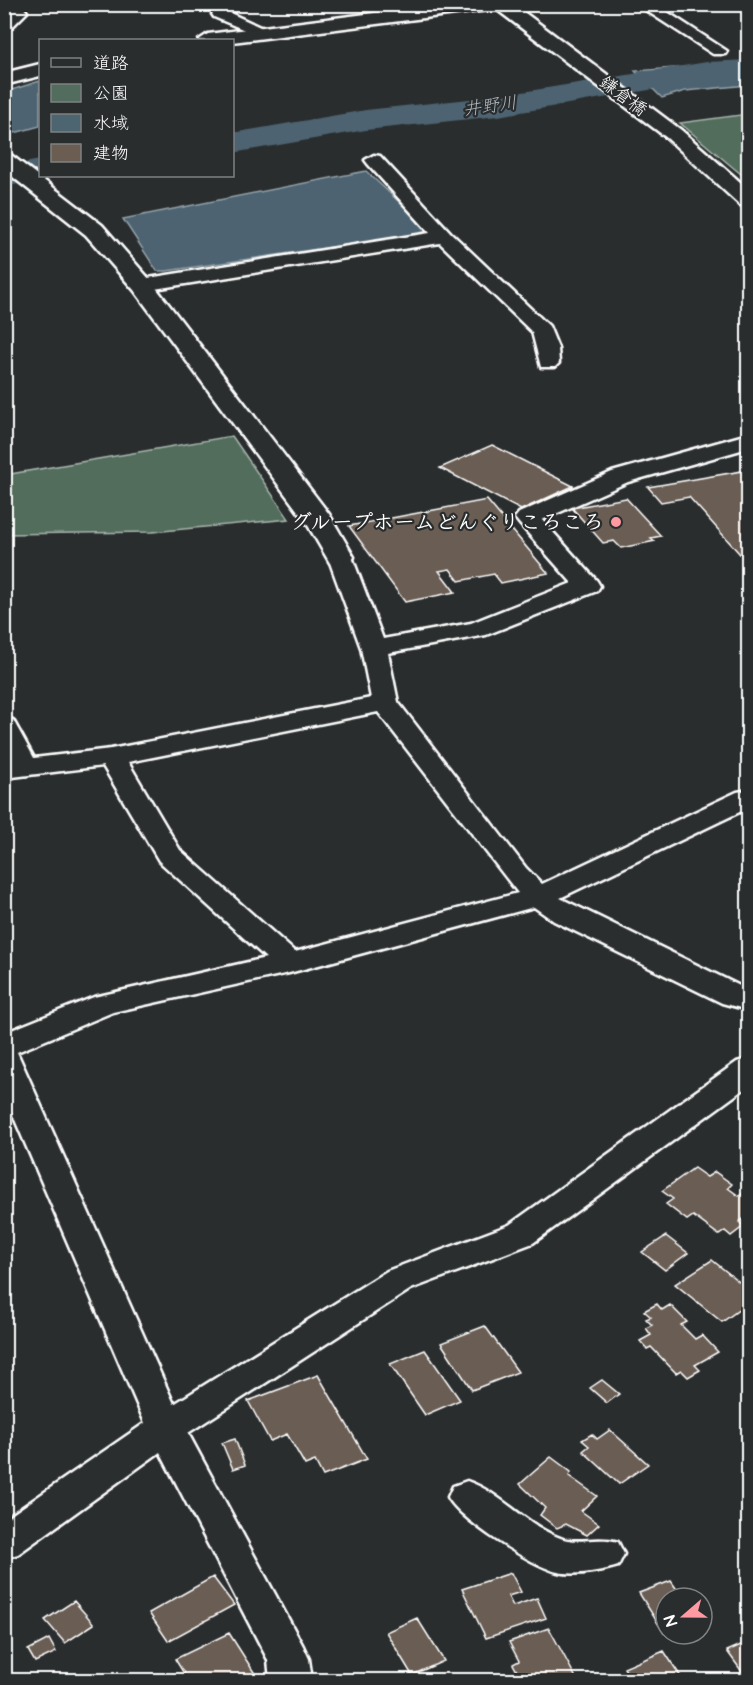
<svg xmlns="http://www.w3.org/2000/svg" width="753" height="1685" font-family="'Architects Daughter','Klee One',sans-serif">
<rect width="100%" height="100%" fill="#2a2d2e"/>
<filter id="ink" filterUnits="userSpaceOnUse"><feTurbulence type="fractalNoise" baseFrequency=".0167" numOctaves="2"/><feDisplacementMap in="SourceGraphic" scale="12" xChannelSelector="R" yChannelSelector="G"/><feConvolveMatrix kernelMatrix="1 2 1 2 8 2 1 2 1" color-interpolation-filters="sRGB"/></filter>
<g filter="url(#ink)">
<path fill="#526d5d" stroke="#a8b6ae" stroke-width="1.5" d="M748,114V180L680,123Z
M232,436L289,519L152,532L5,534V475Z"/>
<path fill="#4d6471" stroke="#94a2aa" stroke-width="1.5" d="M748,62V85L685,91L662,98L635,71Z
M40,81V126L11,134L5,129V92Z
M366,171L429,230L421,234L166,271H157L123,219Z"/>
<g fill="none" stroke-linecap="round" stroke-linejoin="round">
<path fill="#4d6471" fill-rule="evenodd" d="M748,60V78L707,80L498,116L366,130L232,153V133L366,110L498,96L707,62Z
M40,160V176H53L52,177L4,187V167Z"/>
</g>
<path fill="#6b5d52" stroke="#fff" stroke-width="1.5" d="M492,445L573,486L521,510L440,468Z
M748,470V563L689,497L661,502L648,487Z
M626,498L661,536L651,538L655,541L621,548L614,541L603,543L572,508Z
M487,500L548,573L501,583L494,574L459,581L450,569L439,571L455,592L405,602L349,526Z
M694,1168L707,1177L715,1172L732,1184L728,1188L739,1196L744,1192L748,1195V1215L739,1222L744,1226L731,1236L725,1231L719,1235L693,1216L687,1220L666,1204L673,1199L662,1191Z
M666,1236L688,1253L665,1270L642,1252Z
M712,1260L748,1289V1303L722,1322L675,1284Z
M657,1304L662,1310L670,1305L687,1322L681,1325L695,1339L702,1335L718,1352L695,1365L700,1370L688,1377L681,1370L676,1373L651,1347L647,1349L640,1341L651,1335L646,1328L652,1325L646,1319L651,1317L644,1311Z
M485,1326L518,1372L472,1390L441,1343Z
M425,1350L460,1400L425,1415L390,1364Z
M318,1375L367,1459L323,1476L315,1461L305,1465L287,1434L270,1441L248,1401Z
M602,1380L619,1394L607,1403L590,1388Z
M610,1430L648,1464L619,1484L583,1451L589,1446L582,1440L592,1434L597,1439Z
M235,1439L245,1465L233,1469L222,1443Z
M551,1457L571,1472L569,1476L597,1496L581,1511L599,1524L587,1535L566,1524L557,1528L540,1515L545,1508L520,1484Z
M511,1573L521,1592L508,1596L513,1606L537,1598L546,1618L486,1638L462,1589Z
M213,1577L234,1605L168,1641L149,1613Z
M671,1581L678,1591L684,1589L690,1598H666V1632L664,1633L639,1593Z
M74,1601L94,1624L65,1643L45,1620Z
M417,1618L444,1661L412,1675L386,1632Z
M549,1628L576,1678L569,1680H522L513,1664L519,1661L509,1642Z
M229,1633L259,1680H188L175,1659Z
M49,1639L56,1652L35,1662L28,1650Z
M748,1642V1680L727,1651Z
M664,1651L683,1680H632L624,1668Z"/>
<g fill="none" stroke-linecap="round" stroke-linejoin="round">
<g stroke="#fff" stroke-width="5">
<path id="street" d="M6,4H21L27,12L10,29L4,31V17L11,11Z
M223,4H246L230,13L273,33L271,36H259L214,17L212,14Z
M636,4H655L727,51L725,54H713Z
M374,155L380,156L451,233L549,326L558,348L559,363L555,367H541L532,332L440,243L142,291L135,289L132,285L135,281L142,279L430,233L368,164L365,160Z
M748,434V448L628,482L542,520L597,581L600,586L597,591L486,635L388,653L398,702L526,868L542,884L737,792L748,790V808L560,898L748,990V1010L722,1003L554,921L534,907L289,973L113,1012L17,1052L174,1404L387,1271L509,1225L737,1062L748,1059V1086L533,1243L411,1289L188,1433L303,1646L309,1659L312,1680H270L268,1660L160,1452L18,1554L4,1558V1520L145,1423L4,1094V1033L94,997L266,958L159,861L103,766L4,778V762L9,761L4,753V718L13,720L34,758L111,749L371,698L361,648L328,557L331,552L340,550L349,552L352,557L383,639L471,623L572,583L519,523L515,518L519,513L612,472ZM378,712L518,893L295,952L180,850L128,762Z
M467,1481C502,1493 527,1527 563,1539C579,1544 599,1536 618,1542L624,1554L618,1566C601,1571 576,1576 558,1572C532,1566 459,1519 448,1497L453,1486Z"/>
</g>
<g stroke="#fff" stroke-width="5">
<path id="secondary" d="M446,4H513L681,130L748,189V206L740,205L667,138L496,9L232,42L199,40L208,34Z
M40,64V76L4,85V73Z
M4,153L11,155L102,225L150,280L329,514L354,557L350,563L340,565L330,563L306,522L134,290L86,235L4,170Z"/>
</g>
<use href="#street" fill="#2a2d2e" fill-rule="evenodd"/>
<use href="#secondary" fill="#2a2d2e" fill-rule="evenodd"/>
</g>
</g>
<circle fill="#ff9aa2" stroke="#2a2d2e" stroke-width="2" cx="616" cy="522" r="6"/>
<g text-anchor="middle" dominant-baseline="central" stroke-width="4.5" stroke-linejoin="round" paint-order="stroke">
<g font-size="18" fill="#fff" stroke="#2a2d2e">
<text transform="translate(623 96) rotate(37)">鎌倉橋</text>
</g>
<g font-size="18" font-style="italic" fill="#afb9bf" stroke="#2a2d2e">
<text transform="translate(490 106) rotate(-8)">井野川</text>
</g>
<g font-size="21" font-weight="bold" fill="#fff" stroke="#2a2d2e" text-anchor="end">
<text x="604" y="522">グループホームどんぐりころころ</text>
</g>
</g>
<rect width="753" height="1685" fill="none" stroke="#2a2d2e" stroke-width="24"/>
<rect x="12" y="12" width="729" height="1661" fill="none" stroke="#fff" stroke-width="2" filter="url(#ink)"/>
<rect x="39" y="39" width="195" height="138" fill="#2a2d2e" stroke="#7f8182" stroke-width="1.5"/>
<rect x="51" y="58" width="30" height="9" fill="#2a2d2e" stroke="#7f8182" stroke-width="1.5"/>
<text x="93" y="69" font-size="18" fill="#ffffff">道路</text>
<rect x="51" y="84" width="30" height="18" fill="#526d5d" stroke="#7f8182" stroke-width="1.5"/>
<text x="93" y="99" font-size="18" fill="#ffffff">公園</text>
<rect x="51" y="114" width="30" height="18" fill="#4d6471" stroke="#7f8182" stroke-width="1.5"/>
<text x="93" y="129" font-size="18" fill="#ffffff">水域</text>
<rect x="51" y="144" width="30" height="18" fill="#6b5d52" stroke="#7f8182" stroke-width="1.5"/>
<text x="93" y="159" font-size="18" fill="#ffffff">建物</text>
<g transform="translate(684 1616) rotate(250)"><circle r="28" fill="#2a2d2e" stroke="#7f8182" stroke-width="1.5"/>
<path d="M0-4.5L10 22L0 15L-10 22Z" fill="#ff9aa2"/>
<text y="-9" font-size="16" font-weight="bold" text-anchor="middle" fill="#ffffff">N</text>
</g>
</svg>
